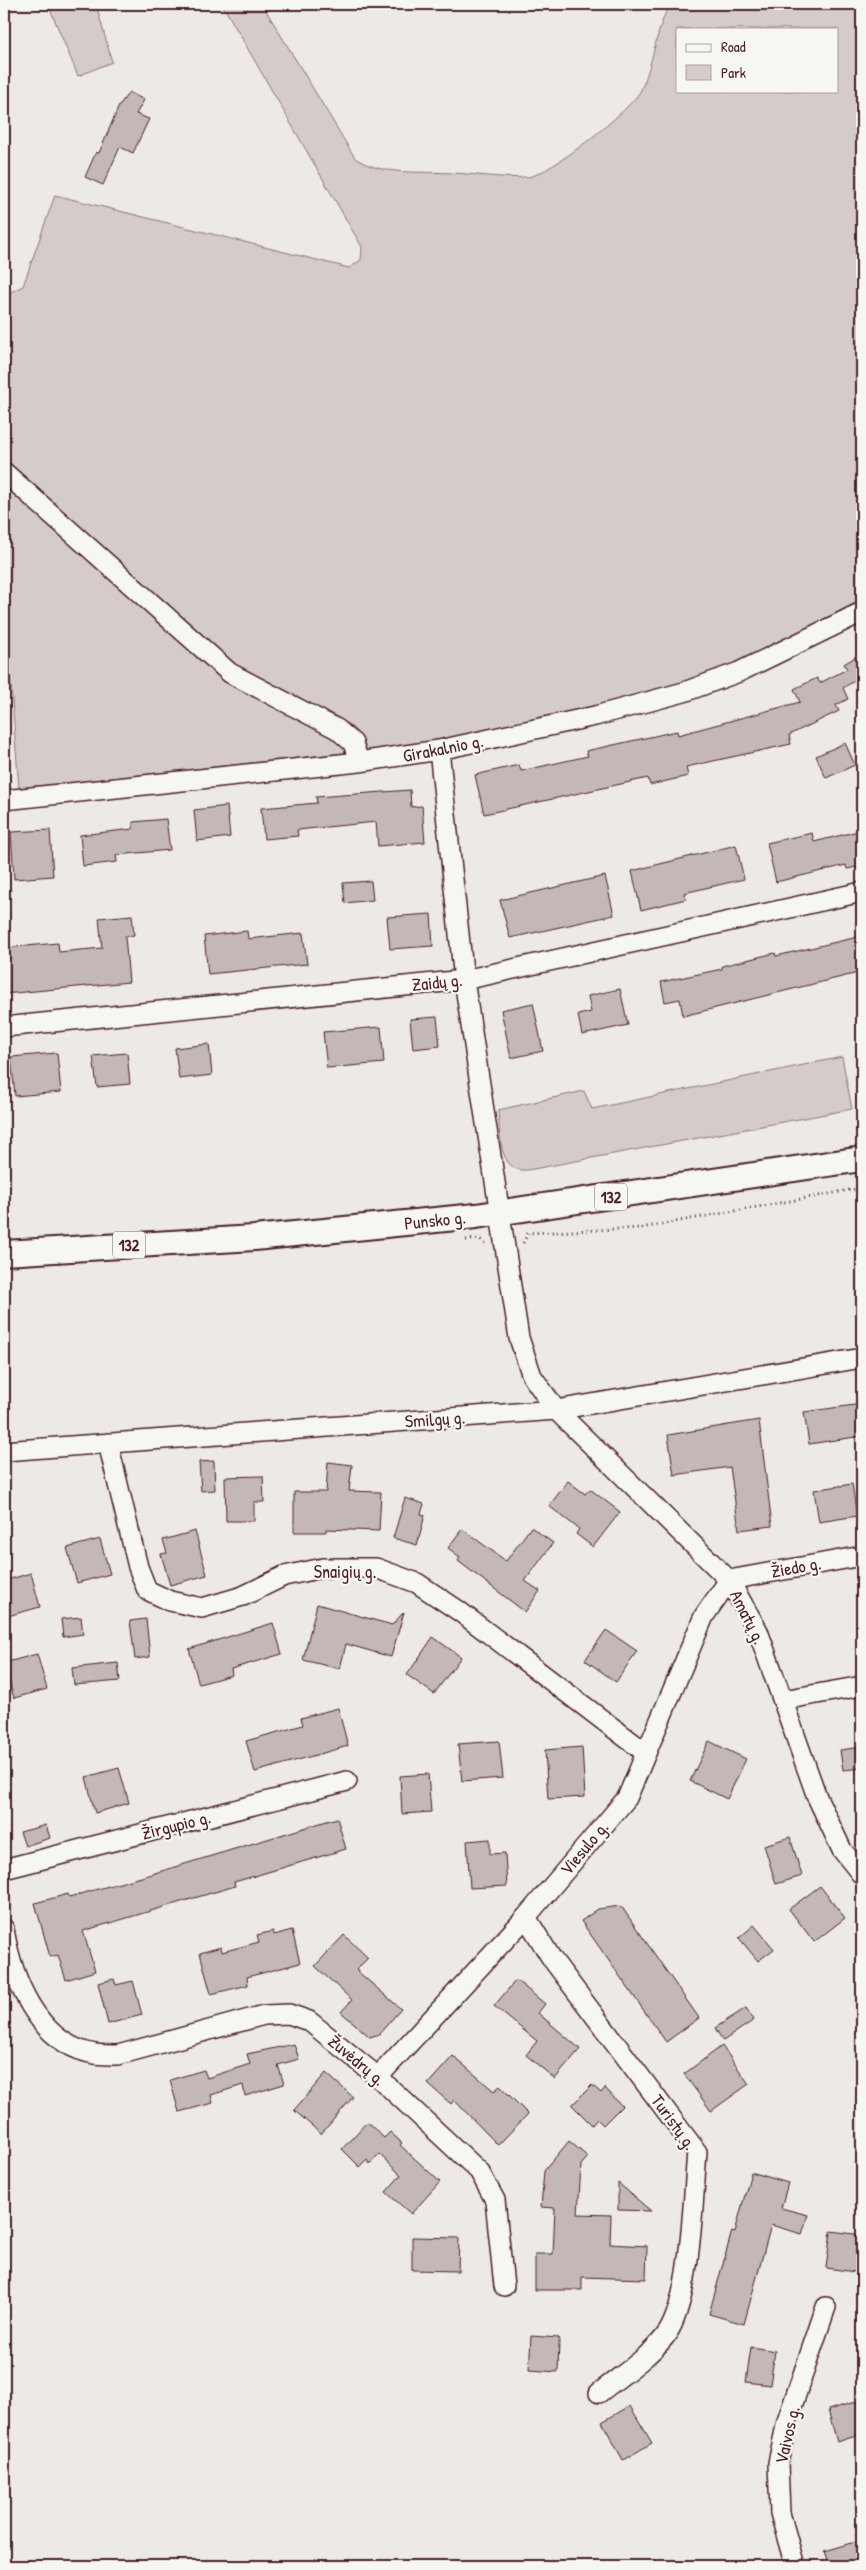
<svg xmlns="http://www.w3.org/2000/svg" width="866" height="2570" font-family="'Patrick Hand',sans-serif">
<rect width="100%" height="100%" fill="#ece9e6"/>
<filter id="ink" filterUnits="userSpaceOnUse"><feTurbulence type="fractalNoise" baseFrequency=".02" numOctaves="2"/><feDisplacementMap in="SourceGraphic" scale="10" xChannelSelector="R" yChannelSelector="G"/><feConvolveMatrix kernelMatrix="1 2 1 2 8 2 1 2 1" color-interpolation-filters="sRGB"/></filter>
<g filter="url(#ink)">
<path fill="#d4cbca" stroke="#8f757a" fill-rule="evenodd" d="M48,4H96L112,62L78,76Z
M222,4H262L355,158C381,176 421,171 452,173C476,174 503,179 528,177C549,175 632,109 641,90C654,62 655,31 670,4H862V599L777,645L694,681L607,708L409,746L19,788L10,674H4V295L23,286L55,195L349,268L361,260L362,247ZM677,29H837V91H677Z
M842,1057L852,1109L528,1170C498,1174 500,1132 498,1110L584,1091L592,1109Z"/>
<path fill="#c4b7b7" stroke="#4a1f2b" d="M129,92L144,100L136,114L149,119L133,153L120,147L103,185L85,177L96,152L99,153L119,106Z
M862,653V695L854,681L843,688L848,699L836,705L839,711L789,735L791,744L686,767L688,776L650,785L648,778L484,814L475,775L519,765L521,771L588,756L586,751L677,731L678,735L800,702L794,689L817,678L820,683L847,669L844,664Z
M845,743L855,765L826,778L816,756Z
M410,790L411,807L422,806L425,842L378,846L376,822L297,830L298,836L264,839L261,808L317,803L316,797Z
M227,806L230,837L197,841L194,810Z
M166,819L170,850L116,855L117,862L83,866L80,835L133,829V822Z
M50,830L53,876L14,879L11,832Z
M862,830V866L847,869L846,865L776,882L767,843L812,833L814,842Z
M736,845L744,879L684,893L686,899L641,910L632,871Z
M605,876L614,915L510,938L500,900Z
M371,881L373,900L345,903L343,883Z
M431,914L433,946L390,949L387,917Z
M132,915L134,935L125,936L129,982L4,994V948L58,943L59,952L102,948L99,918Z
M247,931L248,939L303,933L307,964L208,974L204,936Z
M858,937L862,956V972L683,1016L680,999L665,1002L661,982L722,969V966L775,953L776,956Z
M620,989L628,1025L582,1035L578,1015L591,1012L588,996Z
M533,1003L543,1051L511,1058L501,1010Z
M437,1017L440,1046L413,1049L410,1019Z
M381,1027L384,1063L327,1068L323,1032Z
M209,1044L212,1075L179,1079L175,1048Z
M57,1053L61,1092L15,1096L11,1057Z
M127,1053L130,1084L97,1087L93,1056Z
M862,1404V1436L809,1444L804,1412Z
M759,1420L772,1526L739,1530L730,1467L674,1475L668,1435Z
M214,1461L215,1490L201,1491L199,1462Z
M328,1462L352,1465L349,1491L381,1492L379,1531L326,1529V1532H294V1492H326Z
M263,1476L264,1502H254V1521H226L225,1477Z
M568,1481L585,1494L590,1489L620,1512L593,1547L576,1534L579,1529L549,1506Z
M852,1484L857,1516L819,1522L814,1490Z
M405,1498L424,1504L421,1514L425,1515L417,1545L393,1538Z
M531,1527L553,1543L525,1581L540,1591L525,1612L458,1561L460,1557L448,1548L462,1529L506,1561Z
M195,1531L207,1575L170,1585L161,1554L167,1553L163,1540Z
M100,1539L110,1574L77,1583L67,1548Z
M31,1573L40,1607L4,1617V1581Z
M317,1604L392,1625L404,1612L391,1657L346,1644L340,1669L303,1660Z
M81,1617L83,1634L63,1637L61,1619Z
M146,1619L150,1657L135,1659L130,1621Z
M273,1623L282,1654L231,1669L232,1675L199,1684L189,1649Z
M606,1630L637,1651L616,1682L585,1660Z
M433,1637L461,1657L434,1694L407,1675Z
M37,1654L47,1689L14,1698L4,1663Z
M118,1663L120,1681L74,1685L72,1668Z
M338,1708L348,1746L255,1772L246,1741L303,1725L301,1718Z
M499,1741L503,1778L462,1781L458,1744Z
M709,1741L746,1759L727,1799L690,1781Z
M582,1747L585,1797L548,1799L545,1750Z
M862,1747V1768L843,1770L840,1750Z
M119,1768L129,1803L95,1813L86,1777Z
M428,1774L431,1812L402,1814L400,1776Z
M337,1818L346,1849L234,1882L235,1886L83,1931L95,1971L66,1980L58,1955L50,1957L35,1903L68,1894L69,1897L145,1876Z
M46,1825L50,1838L25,1846L20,1832Z
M790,1837L802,1876L776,1884L764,1845Z
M490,1839V1854L505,1853L507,1886L470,1888L467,1841Z
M820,1886L845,1918L814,1942L789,1909Z
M621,1906L699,2018L666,2042L581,1921L598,1909Z
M754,1925L774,1949L758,1961L739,1938Z
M292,1930L300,1963L247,1977L248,1985L211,1994L200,1953L221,1947L222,1952L259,1942L257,1935L273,1931L274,1935Z
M344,1935L368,1958L356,1970L401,2009L379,2034L370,2037L341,2012L352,2000L315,1966Z
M114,1979L116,1985L133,1981L142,2015L108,2024L98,1983Z
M516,1980L545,2004L538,2013L580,2049L555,2079L526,2055L537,2041L494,2006Z
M746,2008L754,2020L723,2041L715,2028Z
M294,2044L299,2059L278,2065L284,2084L245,2096L243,2085L211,2095L213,2103L179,2112L170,2080L204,2070L207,2078L250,2064L247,2054Z
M722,2046L749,2084L711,2111L684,2074Z
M453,2056L494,2091L500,2086L528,2114L498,2145L454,2100L451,2104L428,2084Z
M326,2073L353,2097L321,2134L294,2110Z
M592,2085L601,2093L605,2088L622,2106L603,2125L597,2119L592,2125L572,2105Z
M367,2122L384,2138L390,2132L402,2143L400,2145L440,2182L411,2214L386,2192L401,2175L379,2154L370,2164L367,2160L360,2167L342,2149Z
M569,2141L588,2157L581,2165L578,2214L611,2215L610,2244L647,2246L646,2279L582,2277V2290H535V2254H553L555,2208L541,2207L544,2171Z
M751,2172L788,2183L781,2208L808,2215L802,2234L771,2225L744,2324L709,2314L732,2231L735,2232Z
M618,2183L651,2211L618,2210Z
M831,2231L862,2235V2273L826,2268Z
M412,2237L459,2238L458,2271L412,2270Z
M531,2336L559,2338L558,2372L529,2370Z
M751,2347L775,2351L770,2385L746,2382Z
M862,2400V2434L837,2442L828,2410Z
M630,2406L652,2443L623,2460L602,2422Z
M859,2541L862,2551V2566H830L825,2551Z"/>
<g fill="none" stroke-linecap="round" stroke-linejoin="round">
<g stroke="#4a1f2b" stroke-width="22">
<path id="minor" d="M4,472L230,673L337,729L353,743L359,762
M439,750L464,980L519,1338L532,1376L556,1410L729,1580L758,1631L817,1797L842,1850L862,1875
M4,800L359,762L439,750L595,716L684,692L739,672L862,612
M4,1027L464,980L862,892
M108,1443L138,1567L147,1590L170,1601L202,1608L243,1596L284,1576L323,1568H376L417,1583L459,1611L646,1753
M4,1451L556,1410L862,1358
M783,1700L862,1686
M4,1869L347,1781
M526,1917L552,1959L697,2152C693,2197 691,2296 668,2332C655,2353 619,2377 599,2393
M4,1929C12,1978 38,2045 95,2054C103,2055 111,2055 118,2055L264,2015L289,2014L309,2021L378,2077L479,2171L495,2200L504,2286
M378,2077L526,1917L627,1798L704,1616L729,1580L862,1556
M795,2566L780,2513L778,2463L787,2421L826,2307"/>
</g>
<g stroke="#4a1f2b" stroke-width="28">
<path id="major" d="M4,1253L254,1238L476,1216L862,1159"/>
</g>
<path stroke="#4a1f2b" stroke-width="3" stroke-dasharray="1 4" stroke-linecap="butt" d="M466,1240L480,1239L486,1244
M523,1243L528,1233L641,1228L862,1188"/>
<use href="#minor" stroke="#f6f6f2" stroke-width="19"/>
<use href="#major" stroke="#f6f6f2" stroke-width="24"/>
</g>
</g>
<g text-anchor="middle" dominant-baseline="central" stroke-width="4.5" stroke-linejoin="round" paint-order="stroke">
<g fill="#f6f6f2" stroke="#7e6067" stroke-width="1">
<rect x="595" y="1183.5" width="32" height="27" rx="4"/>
<rect x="113" y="1231.5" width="32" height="27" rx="4"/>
</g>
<g font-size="16" font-weight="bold" fill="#4a1f2b">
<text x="611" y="1197">132</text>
<text x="129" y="1245">132</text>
</g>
<g font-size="18" fill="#4a1f2b" stroke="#f6f6f2">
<text transform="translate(443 748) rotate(-11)">Girakalnio g.</text>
<text transform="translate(437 982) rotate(-6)">Zaidų g.</text>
<text transform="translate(435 1220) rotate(-6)">Punsko g.</text>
<text transform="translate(435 1419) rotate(-4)">Smilgų g.</text>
<text transform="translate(796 1567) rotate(-10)">Žiedo g.</text>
<text x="345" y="1571">Snaigių g.</text>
<text transform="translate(748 1617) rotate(63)">Amatų g.</text>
<text transform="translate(176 1825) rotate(-14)">Žirgupio g.</text>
<text transform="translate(584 1848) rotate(-50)">Viesulo g.</text>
<text transform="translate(357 2060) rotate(40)">Žuvėdrų g.</text>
<text transform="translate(674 2122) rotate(54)">Turistų g.</text>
<text transform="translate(787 2435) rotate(-77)">Vaivos g.</text>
</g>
</g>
<rect width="866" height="2570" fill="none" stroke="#f6f6f2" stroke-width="20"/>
<rect x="10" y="10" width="846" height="2550" fill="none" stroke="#4a1f2b" stroke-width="2" filter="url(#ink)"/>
<rect x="676" y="28" width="162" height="65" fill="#f6f6f2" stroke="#b1a0a2"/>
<rect x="686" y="44" width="25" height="8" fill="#f6f6f2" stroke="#b1a0a2"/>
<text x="721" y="52" font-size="15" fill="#4a1f2b">Road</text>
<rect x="686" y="65" width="25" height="15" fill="#d4cbca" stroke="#b1a0a2"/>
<text x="721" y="78" font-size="15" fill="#4a1f2b">Park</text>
</svg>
